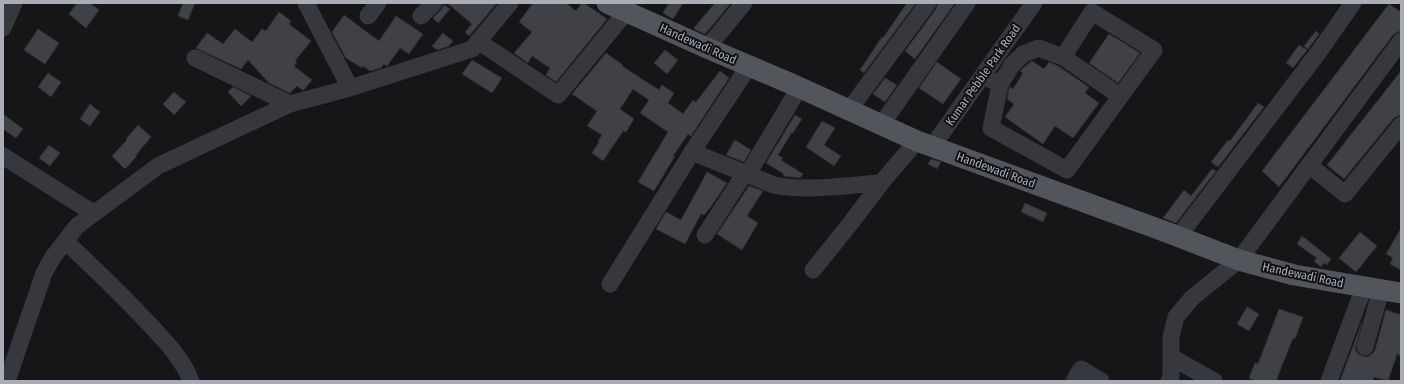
<svg xmlns="http://www.w3.org/2000/svg" width="1404" height="384" font-family="'Fira Sans Condensed',sans-serif">
<rect width="100%" height="100%" fill="#161618"/>
<path fill="#404145" stroke="#303034" d="M77,3H90L99,10L86,28L69,14Z
M183,3H195L188,20L178,16Z
M447,3H497L469,36L465,32L472,24Z
M533,3H566L576,11L582,3H584L607,19L556,82L546,75L550,68L532,56L528,63L514,53L532,32L519,22Z
M669,3H683L673,19L663,13Z
M715,3H731L705,34L696,30L694,28Z
M907,3H916L864,73L860,70L882,37L883,38Z
M938,3H955L915,59L905,51L936,9Z
M1389,4L1401,12V31L1397,32L1393,35L1279,187L1262,171Z
M444,5L450,9L438,23L433,18L441,10Z
M279,12L291,21L289,24L311,41L295,61L297,62L294,66L312,80L304,90H302L297,86L290,93L269,83L248,60L241,69L196,48L207,33L223,44L235,29L252,42L262,29L266,31Z
M344,15L379,41L396,16L423,34L409,54L400,48L387,66L384,64L381,68L370,71L363,66L362,68L346,58L332,32Z
M38,29L59,43L45,64L24,50Z
M1316,31L1319,34L1308,49L1304,46Z
M443,33L453,41L449,46L437,50L432,46Z
M1109,34L1140,53L1118,83L1089,63Z
M1299,45L1307,50L1293,68L1286,63Z
M665,50L678,60L667,74L654,63Z
M606,53L623,65L622,66L659,90L662,85L674,93L668,103L683,114L693,100L696,102L720,71L729,78L691,136L688,134L673,156H675L654,191L638,182L668,132L640,113L649,100L633,89L620,109L634,119L626,132L623,131L603,161L592,153L599,142L598,141L602,135L587,126L597,111L572,94Z
M472,60L502,78L492,93L462,74Z
M1032,61L1044,69L1049,62L1058,66L1089,87L1085,93L1099,103L1073,138L1055,126L1043,144L1005,117L1014,104L1007,99L1009,89L1010,87L1013,89L1023,73L1020,71L1029,63Z
M937,62L961,79L943,104L919,88Z
M1401,71V115L1397,116L1393,119L1344,179L1327,165Z
M48,73L61,82L51,97L38,87Z
M885,78L897,85L885,102L873,94Z
M233,87L251,96L241,106L228,92Z
M174,92L186,102L174,115L163,104Z
M1258,103L1264,107L1218,167L1211,162L1228,140L1230,141Z
M90,104L100,112L90,126L80,119Z
M3,114L23,129L16,138L3,129Z
M795,115L802,119L793,133L792,132L778,155L783,158L781,160L803,174L800,178L783,176L784,174L766,163Z
M822,121L835,128L824,145L841,156L834,166L806,147Z
M138,125L151,137L136,155L137,156L125,169L112,156L127,140L126,139Z
M735,140L751,150L744,162L726,155Z
M49,145L60,153L50,166L39,158Z
M931,159L941,162L937,169L928,164Z
M1212,169L1216,171L1176,223L1163,218L1184,190L1191,196Z
M707,172L727,183L710,208L704,215L701,214L685,244L656,229L666,212L681,220Z
M749,186L763,191L747,216L758,223L742,250L717,234Z
M1025,203L1047,213L1043,222L1021,212Z
M1401,228V270L1390,264L1393,258L1386,254Z
M1360,232L1377,246L1356,272L1339,258Z
M1302,236L1331,259L1327,265L1324,263L1321,267L1314,261L1317,258L1297,244Z
M1247,307L1259,314L1249,331L1237,324Z
M1279,309L1303,317L1295,339L1293,338L1276,381H1255L1249,378L1255,363L1258,364Z
M1386,310L1401,315V356L1397,354L1388,381L1374,377L1373,381H1340L1362,322L1355,349L1358,354L1362,356L1367,357L1372,354L1375,350Z"/>
<g fill="none" stroke-linecap="round" stroke-linejoin="round">
<path stroke="#37383d" stroke-width="17" d="M368,16L378,3
M421,16L434,3
M3,28L14,3
M478,41L558,95L626,12
M707,48L744,3
M1063,57L1120,96
M195,58L290,104
M749,66L692,152L774,185C806,192 847,185 881,183
M983,75L1000,85L991,128L1067,170L1154,50L1092,12L1063,57L1039,48L1023,54L1012,65L1000,85
M350,88L472,49L510,3
M849,110L928,3
M881,125L967,3
M932,147L1034,3
M3,156L93,213
M1309,165L1345,194L1401,125
M748,174L799,88
M705,235L745,173
M1178,237L1318,53L1353,3
M65,241C95,269 124,297 152,327C167,343 183,360 191,381
M813,270L850,224L881,183L917,141
M610,284L692,152
M1365,347L1381,290
M1171,357L1214,381
M7,381L44,273L53,257L77,226L158,166L290,104L350,88L306,3
M1074,381L1081,369L1101,381
M1169,381L1171,376V337L1176,317L1192,298L1239,260L1401,41
M1329,381L1364,287"/>
<path stroke="#53555c" stroke-width="21" d="M607,3L707,48L794,85L917,141L1169,233L1239,260L1294,275L1401,293"/>
</g>
<g text-anchor="middle" dominant-baseline="central" stroke-width="4" stroke-linejoin="round" paint-order="stroke">
<g font-size="12" fill="#a8adb8" stroke="#111113">
<text transform="translate(698 44) rotate(24)">Handewadi Road</text>
<text transform="translate(983 75) rotate(-55)">Kumar Pebble Park Road</text>
<text transform="translate(996 170) rotate(20)">Handewadi Road</text>
<text transform="translate(1303 275) rotate(12)">Handewadi Road</text>
</g>
</g>
<rect width="1404" height="384" fill="none" stroke="#a8adb8" stroke-width="8"/>
</svg>
